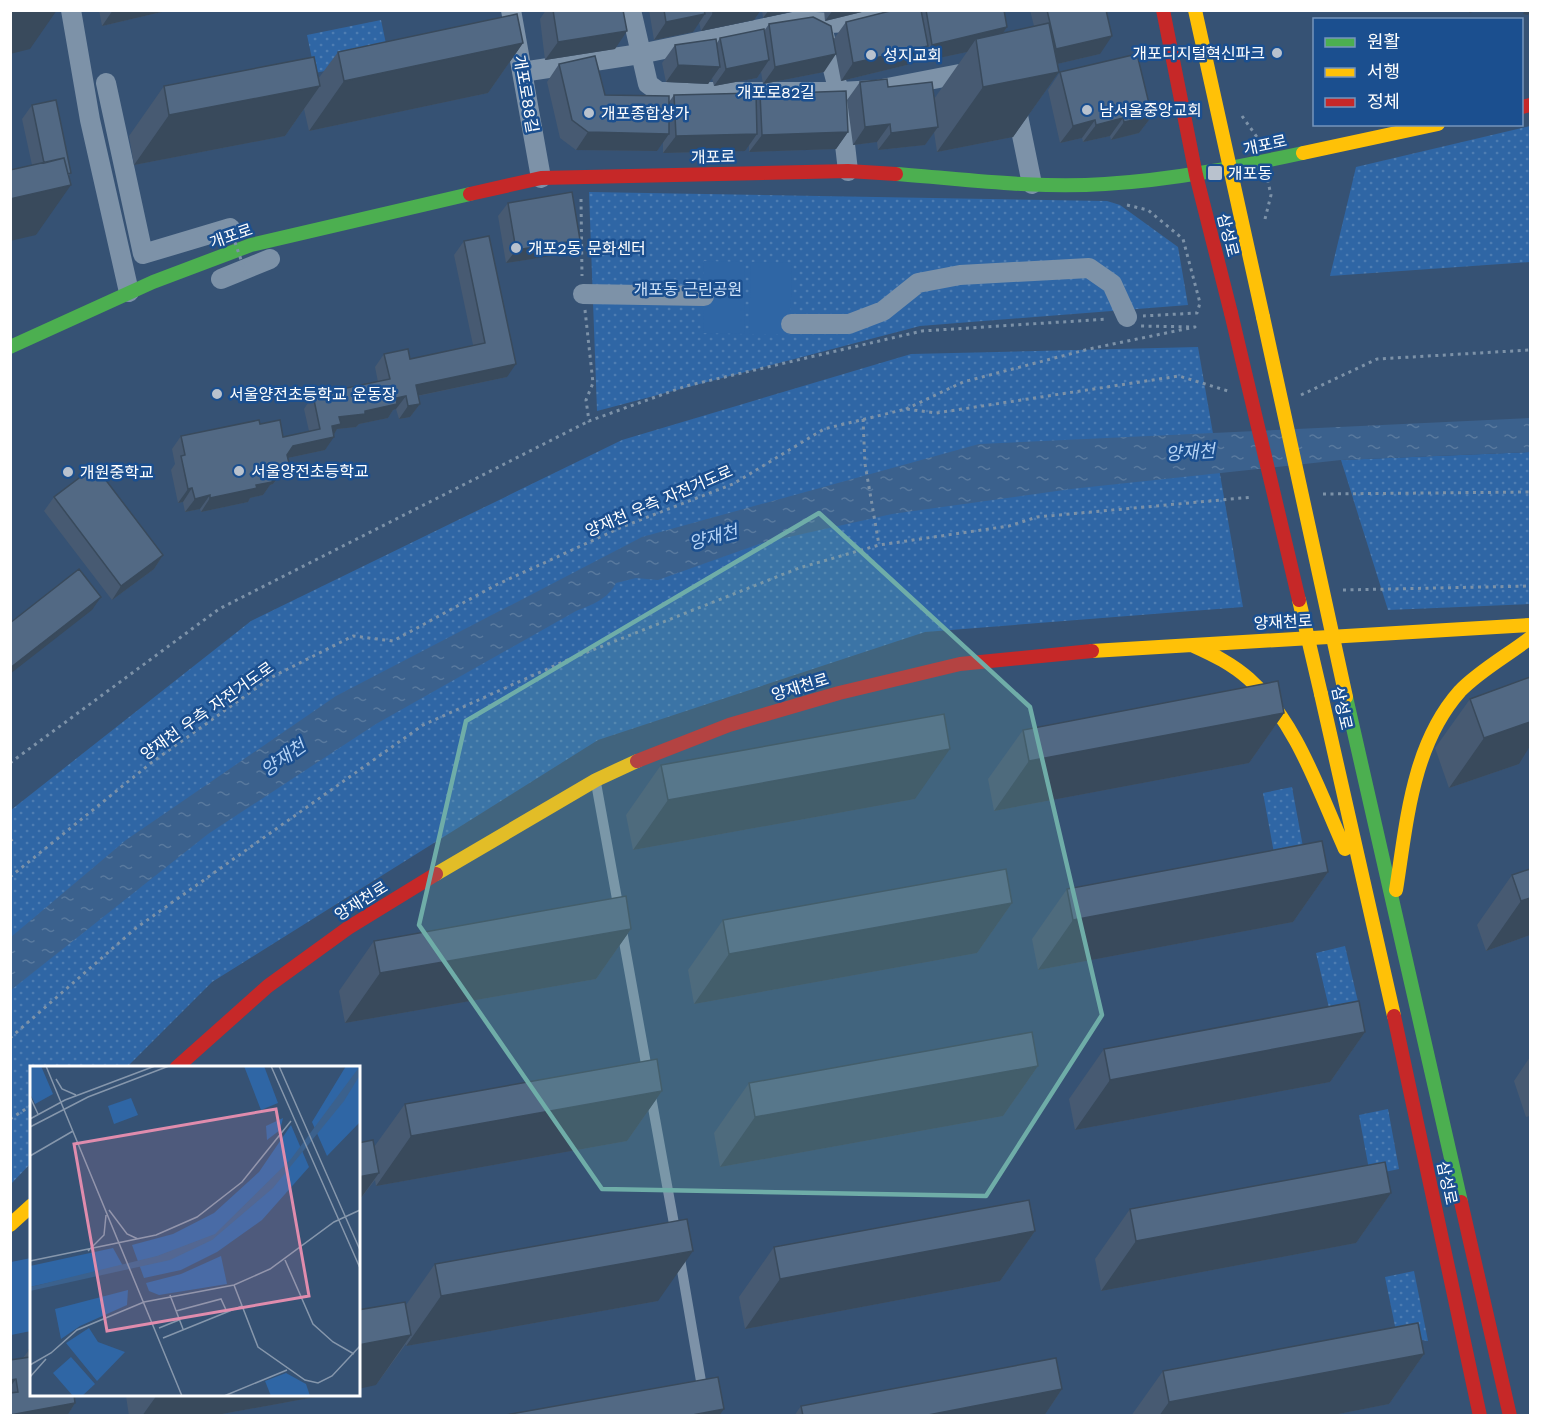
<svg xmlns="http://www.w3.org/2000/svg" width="1541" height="1426" font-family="'Work Sans','Noto Sans KR',sans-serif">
<defs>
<pattern id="park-dots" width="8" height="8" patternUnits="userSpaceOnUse" patternTransform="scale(1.5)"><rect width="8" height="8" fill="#2f66a5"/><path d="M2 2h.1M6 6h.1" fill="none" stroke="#4e7db2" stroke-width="1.8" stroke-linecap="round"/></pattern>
<pattern id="water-ripples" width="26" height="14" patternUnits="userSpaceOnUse" patternTransform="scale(1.5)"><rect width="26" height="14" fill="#3b618d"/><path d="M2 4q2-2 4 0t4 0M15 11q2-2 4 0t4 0" fill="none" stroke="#58799e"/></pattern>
</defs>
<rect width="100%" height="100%" fill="#365274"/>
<path fill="url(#park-dots)" d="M381,20L389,58L315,73L307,35Z
M1530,126V262L1330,276L1356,167Z
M589,192L1107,201L1120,205L1178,247L1188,305L920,326L597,411Z
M1198,347L1243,607L925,632L598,740L212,982L127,1067L32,1068L31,1163L11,1184V810L251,621L622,440L911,354Z
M1530,452V604L1388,610L1341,460Z
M1292,787L1303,847L1274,853L1263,793Z
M1345,946L1359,1006L1330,1012L1316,953Z
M1388,1109L1399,1169L1370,1175L1359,1115Z
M1414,1271L1428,1341L1397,1336L1385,1277Z"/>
<path fill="#2f66a5" d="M704,261L745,262L744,334L703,333Z
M751,262L792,263L790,334H749Z
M31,1258V1331L11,1335V1262Z"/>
<path fill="url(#water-ripples)" d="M1530,418V452L1341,460L1071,489L892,514L762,543L658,580L636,578L616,583C608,599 592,605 576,611L376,724L208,834L11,990V937L126,840L336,696L642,537L979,444Z"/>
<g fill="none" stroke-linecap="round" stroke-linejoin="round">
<path stroke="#7d92a8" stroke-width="3" stroke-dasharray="3 4.5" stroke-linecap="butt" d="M1242,116L1259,140
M581,199L582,276
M1127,205L1148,210L1183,239L1200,303L1197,313L1143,316
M1265,219L1271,195L1268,182
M585,310L593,383L586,400L589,421L686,386L922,331L1108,319
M1301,395L1377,359L1530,350
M906,409L963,382L1089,349L1195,327L1141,326
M863,419L865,464L879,545
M1323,494L1530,492
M1343,590L1530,586
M10,763L219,609L589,421
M10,841L13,839
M10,877L151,763L272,677L353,636L393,641L496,585L622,527L733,484L824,429L906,409L936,413L1179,376L1228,391
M10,1038L136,928L423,725L565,661L799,568L879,545L1009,526L1037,517L1253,497
M10,1119L32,1105"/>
<path stroke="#7d92a8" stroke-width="10" d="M596,783L619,910
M621,925L648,1075
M650,1091L676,1235
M679,1253L707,1416"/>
<path stroke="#7d92a8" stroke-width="20" d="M71,10L90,120L129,292
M511,10L541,178
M631,10L648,84L659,92H839L877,90L975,71
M824,35L839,92L848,171
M522,72L640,54L803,20C839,28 871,18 907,10
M106,83L143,254L230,228
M1015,101L1032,184
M221,279L270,259
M583,294L704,296
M791,324H849L883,311L918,283L960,275L1089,268L1112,284L1127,317"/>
<path stroke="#4caf50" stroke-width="14" d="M896,174C965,179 1036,189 1105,184C1172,180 1238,167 1303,153
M10,347L153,282L251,245L470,194
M1346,697L1461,1202"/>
<path stroke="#ffc107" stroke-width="14" d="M1195,10L1263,317
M1303,153L1438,124
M1194,646C1214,655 1232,664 1249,679C1297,722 1319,792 1345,849
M1092,651L1530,625
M1321,694L1394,1016
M436,874L596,780L637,761
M1396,890C1407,821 1412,745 1460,691C1479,671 1508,655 1530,638
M10,1225L32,1205"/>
<path stroke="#c62828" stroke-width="14" d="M1163,10L1196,175L1231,313
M1522,107L1530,105
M470,194L541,178L848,171L896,174
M637,761L729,725L839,693L960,664L1092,651
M1394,1016L1480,1416
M176,1068L268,986L348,928L436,874
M1461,1202L1510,1416"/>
<path stroke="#7d92a8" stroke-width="3" stroke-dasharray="3 4.5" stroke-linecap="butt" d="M230,228L247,277"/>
<path stroke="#ffc107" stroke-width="14" d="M1263,317L1346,697
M1299,600L1321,694"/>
<path stroke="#c62828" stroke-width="14" d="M1231,313L1299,600"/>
</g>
<path fill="#475a72" d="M99,10H170L102,26Z
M546,10H623L615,49L545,60L540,19Z
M649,10H761L754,20L701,31L699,22L693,32L654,40Z
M762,10H800L763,18Z
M824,10H870L825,21Z
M894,10H1004L1007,27L1003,33L1034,26L1030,10H1106L1100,54L1057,64L1059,72L1013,137L937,152L934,132L925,145L878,150L877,142L853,145L847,100L860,82L888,87L934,99L967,52L920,62L919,58L915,63L841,81L833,40L846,22Z
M769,24L824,72L763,84L761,72L757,78L714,86L712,78L708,84L666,82L662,63L675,45L717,43L720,38L764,31Z
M523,43L488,93L309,131L304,109L285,136L134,165L129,136L164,86L318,79L338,52Z
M559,64L605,95L669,102L674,95L756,100L760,94L848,132L836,149L749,152V145L745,151L663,153V142L657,151L576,150L560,138L547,82Z
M1060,72L1152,116L1139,133L1111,140L1110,136L1083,142L1082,138L1060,143L1048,90Z
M32,105L71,173L36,235L32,165L22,119Z
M508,203L580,240L571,253L506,263L498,216Z
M464,241L507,377L418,396L420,404L410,417L399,419L396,409L393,410L388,418L359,424L356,427L337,429L325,450L288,458L280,476L273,484L270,485L263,495L250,498L248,502L201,512L200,509L185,512L183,502L178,503L171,470L175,464L172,449L181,436L260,424L283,437L309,431L304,409L313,395L378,382L375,367L384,354L410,359L473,345L454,255Z
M54,497L163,555L154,569L112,600L44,511Z
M1470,699L1519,764L1449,788L1435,748Z
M1284,713L1249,763L994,811L988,779L1023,730Z
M661,765L915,799L633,850L626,815Z
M1530,869V935L1486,951L1477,925L1512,875Z
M1328,872L1293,922L1038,970L1032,939L1067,889Z
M1012,903L977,953L694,1004L688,970L723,920Z
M631,929L596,979L345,1023L339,991L374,941Z
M1365,1032L1330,1082L1075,1130L1069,1099L1104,1049Z
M1530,1057V1116L1526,1117L1514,1081Z
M1038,1066L1003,1116L720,1167L714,1133L749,1083Z
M662,1091L627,1141L376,1186L375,1180L358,1202V1143L374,1147L405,1104Z
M1391,1193L1356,1243L1101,1291L1095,1259L1130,1209Z
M1035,1231L1000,1281L745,1329L739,1297L774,1247Z
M435,1264L658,1301L406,1346V1344L376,1385L406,1305Z
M29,1350L75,1403L67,1416H10V1360L23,1358Z
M1424,1354L1389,1404L1328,1416H1131L1163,1371Z
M1062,1389L1044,1416H794L801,1406Z
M127,1395H326L211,1416H129L126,1396Z"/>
<path fill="#394a5c" d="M15,10H57L30,49L10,54V12Z
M113,10H170L102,26Z
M726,10H761L754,20L701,31L713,13Z
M769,10H800L763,18Z
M833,10H870L825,21Z
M1471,10H1480L1469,13Z
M1525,10H1530V12L1528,15L1523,14Z
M705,14L693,32L654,40L666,22Z
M1007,27L995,45L976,39L967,52L920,62L932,45Z
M627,31L615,49L545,60L558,42Z
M1112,36L1100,54L1044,67L1056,49Z
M523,43L488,93L309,131L344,81Z
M928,46L915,63L841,81L853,63Z
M836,54L824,72L763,84L775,67Z
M769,60L757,78L714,86L726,69Z
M678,65L720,67L708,84L666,82Z
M1059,72L1013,137L937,152L983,87Z
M320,86L285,136L134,165L169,115Z
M1152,116L1139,133L1111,140L1124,122Z
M1123,118L1110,136L1083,142L1096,125Z
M1095,120L1082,138L1060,143L1073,126Z
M890,124L877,142L853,145L865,127Z
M938,127L925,145L878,150L891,133Z
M588,132L669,134L657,151L576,150Z
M848,132L836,149L749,152L762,135Z
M757,134L745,151L663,153L676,136Z
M71,185L36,235L10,241V199Z
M580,240L571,253L506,263L516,250Z
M516,364L507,377L407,398L416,385Z
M406,396L396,409L393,410L388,418L359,424L356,427L337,429L332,438L323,439L339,417L365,411L396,398Z
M420,404L410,417L399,419L408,406Z
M334,437L325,450L283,459L293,446Z
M289,463L273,484L270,485L263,495L250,498L248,502L201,512L210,498L256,485L274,473L281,465Z
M192,488L183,502L178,503L188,489Z
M210,495L200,509L185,512L195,499Z
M163,555L154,569L112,600L121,586Z
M101,597L92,610L10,674V668Z
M1284,713L1249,763L994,811L1029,761Z
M1530,722V746L1519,764L1449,788L1484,738Z
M950,749L915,799L633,850L668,800Z
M1328,872L1293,922L1038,970L1073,920Z
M1530,898V935L1486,951L1521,901Z
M1012,903L977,953L694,1004L729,954Z
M631,929L596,979L345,1023L380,973Z
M1365,1032L1330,1082L1075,1130L1110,1080Z
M1038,1066L1003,1116L720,1167L755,1117Z
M662,1091L627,1141L376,1186L411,1136Z
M379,1173L358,1202V1177Z
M1391,1193L1356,1243L1101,1291L1136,1241Z
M1035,1231L1000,1281L745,1329L780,1279Z
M693,1251L658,1301L406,1346L441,1296Z
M411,1335L376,1385L358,1389V1345Z
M1424,1354L1389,1404L1328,1416H1159L1169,1402Z
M16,1379L10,1387V1380Z
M1062,1389L1044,1416H923Z
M157,1395H326L211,1416H142Z
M75,1403L67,1416H10V1415Z
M724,1409L719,1416H687Z"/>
<path fill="#526984" stroke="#394a5c" stroke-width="1.5" d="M553,10H623L627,31L558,42Z
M664,10H704L705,14L666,22Z
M713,10H726L713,13Z
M894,10H921L928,46L853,63L846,22Z
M926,10H1004L1007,27L932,45Z
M1047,10H1106L1112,36L1056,49Z
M517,14L523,43L344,81L338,52Z
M813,17L831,26L836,54L775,67L769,24Z
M1049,23L1059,72L983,87L976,39Z
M764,29L769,60L726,69L720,38Z
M716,39L720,67L678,65L675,45Z
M1137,54L1152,116L1124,122L1123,118L1096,125L1095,120L1073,126L1060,72Z
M595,56L605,95L669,96V134L588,132L572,120L559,64Z
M314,57L320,86L169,115L164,86Z
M887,79L888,87L932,82L938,127L891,133L890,124L865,127L860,82Z
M846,91L848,132L762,135L760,94Z
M756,93L757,134L676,136L674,95Z
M56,100L71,173L68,174L64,158L44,163L32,105Z
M64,158L71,185L10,199V170Z
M572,192L580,240L516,250L508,203Z
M489,236L516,364L416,385L420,404L408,406L406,396L396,398L397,404L365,411V414L339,417L341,424L332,426L334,437L293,446L287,455L289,463L281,465L283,471L274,473L272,482L256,485L257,488L210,498V495L195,499L192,488L188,489L181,456L185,455L181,436L259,420L260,424L280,420L283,437L320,429L313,395L390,379L384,354L408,349L410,359L485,343L464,241Z
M95,466L163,555L121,586L54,497Z
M79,569L101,597L10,668V623Z
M1530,677V722L1484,738L1470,699Z
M1278,681L1284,713L1029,761L1023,730Z
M944,714L950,749L668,800L661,765Z
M1322,841L1328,872L1073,920L1067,889Z
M1006,869L1012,903L729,954L723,920Z
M1530,869V898L1521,901L1512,875Z
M626,896L631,929L380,973L374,941Z
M1359,1001L1365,1032L1110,1080L1104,1049Z
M1032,1032L1038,1066L755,1117L749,1083Z
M657,1059L662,1091L411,1136L405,1104Z
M373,1140L379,1173L358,1177V1143Z
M1385,1162L1391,1193L1136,1241L1130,1209Z
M1029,1200L1035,1231L780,1279L774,1247Z
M687,1219L693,1251L441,1296L435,1264Z
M405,1302L411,1335L358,1345V1310Z
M1418,1323L1424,1354L1169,1402L1163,1371Z
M29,1350H32V1395H74L75,1403L10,1415V1393L18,1392L16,1379L10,1380V1360L30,1357Z
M1056,1358L1062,1389L923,1416H803L801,1406Z
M718,1377L724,1409L687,1416H500Z"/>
<path fill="#6fada8" fill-opacity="0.2" stroke="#6fada8" stroke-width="4.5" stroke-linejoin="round" d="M819,513L1030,707L1102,1015L986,1196L602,1189L419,925L466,721Z"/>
<g fill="#b9c2ce" stroke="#1b4f8f" stroke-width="2">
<circle cx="1277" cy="53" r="6"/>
<circle cx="871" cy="55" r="6"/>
<circle cx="1087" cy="110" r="6"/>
<circle cx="589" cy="113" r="6"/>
<rect x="1207" y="165" width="16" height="16" rx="3"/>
<circle cx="516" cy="248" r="6"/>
<circle cx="217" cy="394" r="6"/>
<circle cx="239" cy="471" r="6"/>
<circle cx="68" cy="472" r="6"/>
</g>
<g text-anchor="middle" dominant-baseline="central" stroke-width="5" stroke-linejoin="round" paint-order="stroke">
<g font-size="16" fill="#fff" stroke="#1b4f8f" text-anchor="start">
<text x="1265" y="53" text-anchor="end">개포디지털혁신파크</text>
<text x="883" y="55">성지교회</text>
<text x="1099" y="110">남서울중앙교회</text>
<text x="601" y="113">개포종합상가</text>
<text x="1228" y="173">개포동</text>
<text x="528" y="248">개포2동 문화센터</text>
<text x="229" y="394">서울양전초등학교 운동장</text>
<text x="251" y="471">서울양전초등학교</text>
<text x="80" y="472">개원중학교</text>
</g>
<g font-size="16" fill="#fff" stroke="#1b4f8f">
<text x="776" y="92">개포로82길</text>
<text transform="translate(526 94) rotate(80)">개포로88길</text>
<text transform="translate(1265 145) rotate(-12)">개포로</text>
<text transform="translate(713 157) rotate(-1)">개포로</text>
<text transform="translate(1228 235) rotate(76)">삼성로</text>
<text transform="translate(231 236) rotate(-19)">개포로</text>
<text transform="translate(659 501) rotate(-23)">양재천 우측 자전거도로</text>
<text transform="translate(1283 622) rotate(-3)">양재천로</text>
<text transform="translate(800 687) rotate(-17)">양재천로</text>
<text transform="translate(1342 708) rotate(77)">삼성로</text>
<text transform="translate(207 711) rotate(-35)">양재천 우측 자전거도로</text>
<text transform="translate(361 901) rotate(-32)">양재천로</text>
<text transform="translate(1447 1183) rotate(78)">삼성로</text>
</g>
<g font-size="16" fill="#cfe3fa" stroke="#1b4f8f">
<text x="688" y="289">개포동 근린공원</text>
</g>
<g font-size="18" font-style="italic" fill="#b5d3f5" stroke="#1b4f8f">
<text transform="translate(1190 452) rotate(-4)">양재천</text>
<text transform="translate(713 537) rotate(-15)">양재천</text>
<text transform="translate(283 758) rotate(-35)">양재천</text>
</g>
</g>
<g transform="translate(30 1066)">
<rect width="330" height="330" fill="#365274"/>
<path d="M0,0H11L23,28L5,38L0,27ZM234,0L248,37L231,44L214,0ZM316,0H330V56L297,90L282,56ZM261,59L279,101L232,154L187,186L151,204L114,212L102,179L143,168L184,147L229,106ZM83,182L93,200L0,221V200ZM191,190L197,218L129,229L119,225L116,217L151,208ZM98,224L97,239L50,260L31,273L25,243ZM59,262L68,276L95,286L67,315L36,277ZM256,307L276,318L280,330H241L235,315Z" fill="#2f66a5"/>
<path d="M101,32L108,49L84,58L78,40ZM253,52L250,64L237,74L236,60ZM41,291L65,318L52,330H43L23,307Z" fill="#2f66a5"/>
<path d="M330,0V9L314,35L243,122L182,174L140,194L0,225V221L127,190L185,168L261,93Z" fill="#3b618d"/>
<path fill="none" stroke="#8697ac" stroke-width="1.5" d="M16,0L152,330M241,0L330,202M249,0L330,184M26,13L32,23L46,29M0,31L8,48M0,53L35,34L125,0M0,61L58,31L139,0M0,90L43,65M79,144L97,168L108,173M58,185L74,169L76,149M255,194L283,258L303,276L324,288M0,195L126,169L167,151L212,116L261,55M204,219L228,281L275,314L288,317L302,310L330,280M140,229L153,263M146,245L191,233L197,246M129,262L149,254M133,272L212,240M0,299L21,287L47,264L114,236L204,219L240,203L304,156L330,144M0,311L16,293M194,330L257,304"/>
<path fill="#e08cad" fill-opacity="0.15" stroke="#e08cad" stroke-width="3" d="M246,43L279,230L77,265L44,78Z"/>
<rect width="330" height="330" fill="none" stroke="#fff" stroke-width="3"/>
</g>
<rect width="1541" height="1426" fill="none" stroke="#ffffff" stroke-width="24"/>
<rect x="1313" y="18" width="210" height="108" fill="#1b4f8f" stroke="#7695bc" stroke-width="1.5"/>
<rect x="1325" y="38" width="30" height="9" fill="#4caf50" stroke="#7695bc" stroke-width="1.5"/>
<text x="1367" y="48" font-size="18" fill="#ffffff">원활</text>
<rect x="1325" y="68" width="30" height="9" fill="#ffc107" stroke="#7695bc" stroke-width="1.5"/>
<text x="1367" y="78" font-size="18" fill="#ffffff">서행</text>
<rect x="1325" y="98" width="30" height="9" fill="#c62828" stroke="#7695bc" stroke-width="1.5"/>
<text x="1367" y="108" font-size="18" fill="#ffffff">정체</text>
</svg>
